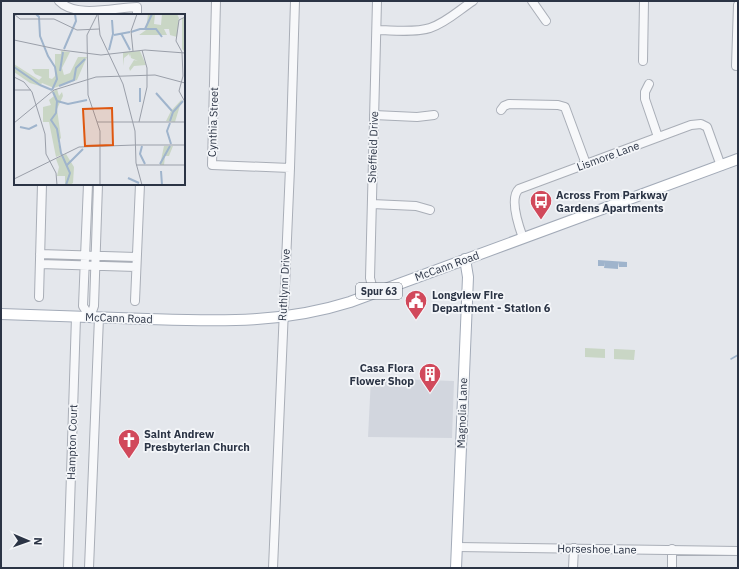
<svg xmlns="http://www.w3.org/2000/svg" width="739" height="569" font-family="'IBM Plex Sans',sans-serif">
<rect width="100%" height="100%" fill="#e4e7ec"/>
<path fill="#d2d6de" d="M371,378L454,381L452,438L368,437Z"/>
<path fill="#c9d6c5" d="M585,348L605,349V358L585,357Z
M614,349L635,350L634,360L614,359Z"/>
<path fill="#9fb4cc" d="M598,260L627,262V267H619L618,262V269L604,268L605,262L604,266H598Z"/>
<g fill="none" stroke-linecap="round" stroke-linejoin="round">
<path stroke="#9fb4cc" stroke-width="1.5" d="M731,359L738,355"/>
<g stroke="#a9aeb7" stroke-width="10">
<path id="minor" d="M59,1C76,19 116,7 137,7V15
M216,1L212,165L290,168
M532,1L546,21
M377,30C392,30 415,33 430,28C446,23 459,10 473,1
M643,61L644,1
M736,66L738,5
M649,84L645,92V99L658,137
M501,110L504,106L509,104L558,105L565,107L586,164
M374,115L417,117L434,115
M88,184L83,306L90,317
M372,204L416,206L430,210
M523,238C519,227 509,198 519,189L691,125L701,124L707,127L721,166
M40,254L136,257
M40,264L136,267
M374,293L370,278L377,1
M39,297L42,184
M135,301L140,184
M90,317L94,306L98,184
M457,547L738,551
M68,568L76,317
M89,568L99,317
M273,568L290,168L295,1
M573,568L574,548
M672,568V549"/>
</g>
<g stroke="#a3abb8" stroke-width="12">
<path id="major" d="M1,314C50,316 99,317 147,319C218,321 281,324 350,302L738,159
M456,568L468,277L465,259"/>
</g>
<use href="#minor" stroke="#f7f8fa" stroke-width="8"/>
<use href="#major" stroke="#fff" stroke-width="10"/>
</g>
<defs>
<g id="bus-pin" transform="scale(1.15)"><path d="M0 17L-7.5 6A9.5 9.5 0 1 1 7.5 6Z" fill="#d1495b" stroke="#f4f6f9"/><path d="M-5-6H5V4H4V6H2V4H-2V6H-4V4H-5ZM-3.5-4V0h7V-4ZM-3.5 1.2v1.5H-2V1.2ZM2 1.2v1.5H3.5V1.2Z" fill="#fff"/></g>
<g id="civic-pin" transform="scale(1.15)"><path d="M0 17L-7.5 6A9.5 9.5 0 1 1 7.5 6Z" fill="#d1495b" stroke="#f4f6f9"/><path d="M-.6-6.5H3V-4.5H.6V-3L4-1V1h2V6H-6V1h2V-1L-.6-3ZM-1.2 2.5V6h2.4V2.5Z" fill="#fff"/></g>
<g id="building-pin" transform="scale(1.15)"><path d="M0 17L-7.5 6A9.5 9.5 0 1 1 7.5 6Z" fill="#d1495b" stroke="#f4f6f9"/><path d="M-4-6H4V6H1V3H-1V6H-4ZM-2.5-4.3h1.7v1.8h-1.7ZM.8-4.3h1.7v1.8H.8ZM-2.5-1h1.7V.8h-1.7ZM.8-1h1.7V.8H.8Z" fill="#fff"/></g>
<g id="church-pin" transform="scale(1.15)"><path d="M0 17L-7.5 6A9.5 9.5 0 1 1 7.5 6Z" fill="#d1495b" stroke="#f4f6f9"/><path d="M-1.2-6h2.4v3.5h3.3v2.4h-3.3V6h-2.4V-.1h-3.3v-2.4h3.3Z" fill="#fff"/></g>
</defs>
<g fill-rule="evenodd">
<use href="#bus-pin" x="541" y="201"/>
<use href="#civic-pin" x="416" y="301"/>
<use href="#building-pin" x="430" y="374"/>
<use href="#church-pin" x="129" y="440"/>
</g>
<g text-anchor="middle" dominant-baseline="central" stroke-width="3.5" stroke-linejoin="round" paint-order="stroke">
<rect fill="#f4f6f9" stroke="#676e7b" stroke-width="1" x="356" y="283" width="46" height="16" rx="3"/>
<g font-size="10" font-weight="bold" fill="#2b3445">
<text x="379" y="291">Spur 63</text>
</g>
<g font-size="11" fill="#2b3445" stroke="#f4f6f9">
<text transform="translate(213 122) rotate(-88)">Cynthia Street</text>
<text transform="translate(373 147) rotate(-88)">Sheffield Drive</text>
<text transform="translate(608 156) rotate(-20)">Lismore Lane</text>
<text transform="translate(447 266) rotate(-20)">McCann Road</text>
<text transform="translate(284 285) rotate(-87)">Ruthlynn Drive</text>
<text transform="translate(119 318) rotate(2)">McCann Road</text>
<text transform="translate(462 413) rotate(-88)">Magnolia Lane</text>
<text transform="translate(72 442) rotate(-88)">Hampton Court</text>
<text transform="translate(597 549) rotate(1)">Horseshoe Lane</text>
</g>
<g font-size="11" font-weight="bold" fill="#2b3445" stroke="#f4f6f9" text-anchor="start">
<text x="556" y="195">Across From Parkway<tspan x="556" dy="13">Gardens Apartments</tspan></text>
<text x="432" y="295">Longview Fire<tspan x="432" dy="13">Department - Station 6</tspan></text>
<text x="414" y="368" text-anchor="end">Casa Flora<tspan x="414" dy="13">Flower Shop</tspan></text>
<text x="144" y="434">Saint Andrew<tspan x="144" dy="13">Presbyterian Church</tspan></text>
</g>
</g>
<g transform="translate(14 14)">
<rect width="171" height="171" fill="#e4e7ec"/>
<path d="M134,0H141L140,10L147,11L148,0H163L165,4L163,23L156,21L155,15H150L153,21H125L132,16ZM168,4H171V38L168,35ZM47,37L56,38L48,54L50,61L56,59L64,43H73L63,66L40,74L28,69L26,72L16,69L0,58V50L25,66L28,63L21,60L18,55H35V64L38,65L41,62V40H47ZM126,37L132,51L120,52L116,57L115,54L120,46L124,47L117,44L116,40V43L115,40L110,44L109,52V38ZM43,75L45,82L48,78L49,82L43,95L47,124L44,127L47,141L42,143L35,108H29V93L37,91L35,86L40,82L38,78ZM168,85L161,108L152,107L157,97ZM150,132H159L155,142H151L150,151H146ZM52,140L60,153L59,169L56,171H51V162H43L45,153L42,145Z" fill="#c9d6c5"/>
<path fill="none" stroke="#9fb4cc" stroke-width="2" d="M22,0L25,3L26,22L34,42L41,53L43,65L38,76M131,15L138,0M117,18L126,15H142L148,23M107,19L116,36M100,21L116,18M50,35L62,7L61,0M95,36L99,20L98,6M0,53L26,71M46,57L49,38M26,71L38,76M45,72L60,66L62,54L71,45M39,78L43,87L42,99L37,106L43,115L47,139L56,159L52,171M142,79L158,97M43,87L54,90L73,86M126,88V74M156,107L159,98L169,87M156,109L153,117L157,130M6,113L15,115L23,111M128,132L126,140L131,150M146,150L156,132M52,152L69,135M147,157L148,171M114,164L125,169"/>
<path fill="none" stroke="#9a9fa9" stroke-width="1" d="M0,0L6,5H40L63,16L85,15M84,0L86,21L109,70L121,117L122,149L128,171M83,1L73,21L74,81L86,117V171M0,26L47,36L87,41L131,36L171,39M119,37L117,17L123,0M168,38L162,27L165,6L171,3M168,38L169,62L165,77L171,88M0,63L10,68L18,78L31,120L32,140L42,159L43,171M0,76H17M83,108H171M125,108L133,73V54L128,36M0,109L40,76L82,63L141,61L171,69M121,131H171M122,151H171M0,165L65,133L121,131"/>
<path fill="#df570f" fill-opacity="0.15" stroke="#df570f" stroke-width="2" d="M98,94L99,131L71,132L69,95Z"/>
<rect width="171" height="171" fill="none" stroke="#2b3445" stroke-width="2"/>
</g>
<rect width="739" height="569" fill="none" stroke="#2b3445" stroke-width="4"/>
<g transform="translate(28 541) rotate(92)" stroke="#f4f6f9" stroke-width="3" paint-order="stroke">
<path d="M0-3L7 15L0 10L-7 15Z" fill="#2b3445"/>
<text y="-6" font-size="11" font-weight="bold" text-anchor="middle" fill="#2b3445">N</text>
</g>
</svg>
